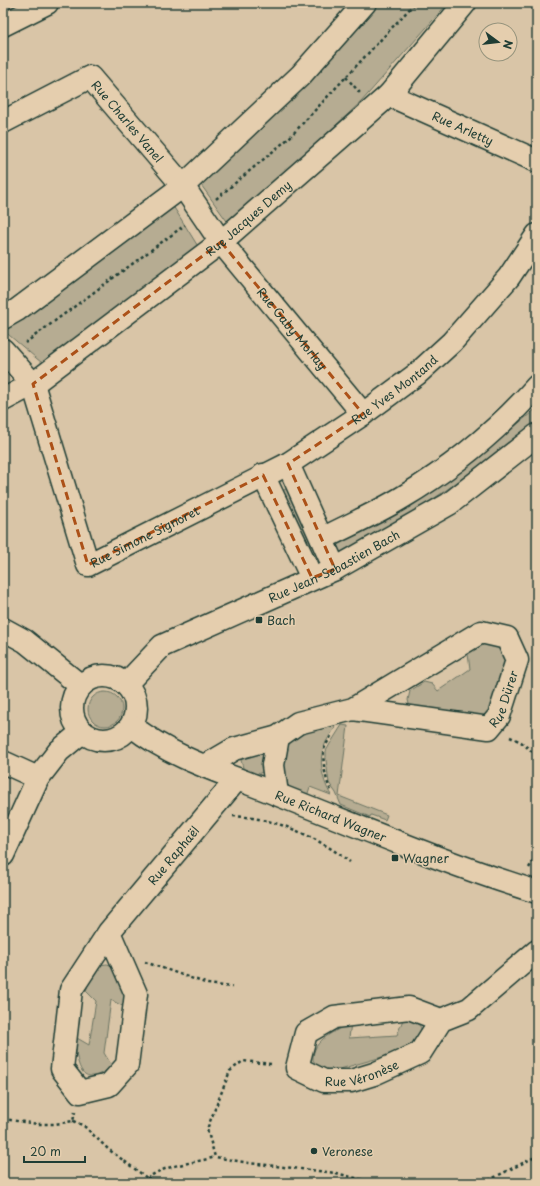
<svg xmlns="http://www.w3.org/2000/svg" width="540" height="1186" font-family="'Playpen Sans',sans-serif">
<rect width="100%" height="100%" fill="#d9c5a7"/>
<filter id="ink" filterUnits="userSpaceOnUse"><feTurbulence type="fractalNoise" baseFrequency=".025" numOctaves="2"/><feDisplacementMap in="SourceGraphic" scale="8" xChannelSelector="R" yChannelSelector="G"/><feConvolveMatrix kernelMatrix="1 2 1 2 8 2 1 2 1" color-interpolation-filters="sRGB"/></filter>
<g filter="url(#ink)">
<path fill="#b6ac92" stroke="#6a7463" d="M381,3H448L361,102L229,224L199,182L322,69Z
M173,206L199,248L42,363L3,330Z
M537,408V422L445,491L417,510L335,555L331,544L479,456Z
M286,489H289L313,544L308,547L282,491Z
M476,642L499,645L505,661L496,705L485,716L478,719L410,708L408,700L410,691L424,682L432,684L438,691L470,669L468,654Z
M88 709a17 17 0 1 1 34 0a17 17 0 1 1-34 0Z
M333,723L335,728C331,734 326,740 324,747C318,762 323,782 331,795L310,787L307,796L294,791L283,780C283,771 281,759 283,751C288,732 318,728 333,723Z
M342,725L348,726L339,796L387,815L385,820L371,815L370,817L341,805L336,793L329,783L326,760V751L330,744Z
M264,752V771C257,776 249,773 243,768L241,760L244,756Z
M107,964C124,967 125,995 128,1009L111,1000L104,1053L112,1066C82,1090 77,1067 75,1041L77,1038L89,1045L96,1001L86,991L91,976L99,965Z
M404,1017C423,1025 425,1027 417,1047L333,1071C324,1071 317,1067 313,1060C312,1039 336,1031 351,1023L349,1038L397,1035Z"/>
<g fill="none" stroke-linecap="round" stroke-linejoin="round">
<g stroke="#1f3d34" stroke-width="25">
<g id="minor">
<path d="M3,25L47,3"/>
<path id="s1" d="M389,95L537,161"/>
<path id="s2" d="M3,122L90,77L183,186L221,242L363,414"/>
<path d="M3,318L17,310L183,186L301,75L365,3"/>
<path id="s3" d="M3,350L33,384L88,565L288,464"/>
<path id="s4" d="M3,400L33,384L221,242L389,95L465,3"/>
<path d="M263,475L312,578"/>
<path d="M322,539C349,525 377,513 403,497C453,467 498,430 537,386"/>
<path id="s5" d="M335,569L288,464L363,414L417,374L452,342L509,277L537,235"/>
<path d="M3,629L25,641L81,686"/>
<path id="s6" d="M126,684L162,646L335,569L449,504L537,435"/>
<path d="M3,762L38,778"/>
<path id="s7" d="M205,766L234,749L278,737L298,723L353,709L489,728L499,716L517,660L507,638L481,632L353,709"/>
<path d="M277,794L273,765L278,737"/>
<path id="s8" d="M109,932L136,994L127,1065L109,1085L80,1092L62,1069L71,990L109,932L237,779"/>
<path id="s9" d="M441,1020L409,1008L334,1017L306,1033L297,1068L324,1081H351L374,1074L420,1053L441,1020L469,1009L537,951"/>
</g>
</g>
<g stroke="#1f3d34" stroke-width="25">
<g id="tertiary">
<circle cx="104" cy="708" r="32"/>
<path id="s10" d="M132,726C173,759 227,774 276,794C363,828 447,864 537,892"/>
<path d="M3,855L38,778L59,751L82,732"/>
</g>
</g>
<path stroke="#1f3d34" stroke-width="2.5" stroke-dasharray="3 3" stroke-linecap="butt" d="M346,77L360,93
M216,199L289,138L415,3
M25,343L185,225
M331,736C329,741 324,746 324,751C322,760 326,784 332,792
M510,737L521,742L537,756
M233,816C276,818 316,836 350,862
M529,868L537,855
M145,962L208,984L232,987
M271,1064L243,1061L230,1071L207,1129L215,1157L249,1163L336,1173L375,1183
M3,1119L38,1124H55L73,1121L75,1112
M73,1121L84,1126L108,1149L147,1178
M143,1183C159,1164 193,1164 215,1157
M483,1183L537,1156"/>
<use href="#minor" stroke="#e5ceae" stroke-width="22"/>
<use href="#tertiary" stroke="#e5ceae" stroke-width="22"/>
</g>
</g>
<path fill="none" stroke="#ac5118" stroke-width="3" stroke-dasharray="8 5" stroke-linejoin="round" d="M221,242L363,414L288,464L335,569L312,578L263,475L88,565L33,384Z"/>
<g fill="#1f3d34" stroke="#e5ceae" stroke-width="1.5">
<rect x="255" y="616" width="8" height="8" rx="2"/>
<rect x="391" y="854" width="8" height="8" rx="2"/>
<circle cx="314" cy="1151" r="4"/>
</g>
<g text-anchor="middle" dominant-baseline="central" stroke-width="3" stroke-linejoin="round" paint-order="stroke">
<g font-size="12" fill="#1f3d34" stroke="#e5ceae">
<text stroke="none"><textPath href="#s2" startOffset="156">Rue Charles Vanel</textPath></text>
<text stroke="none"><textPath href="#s1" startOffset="81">Rue Arletty</textPath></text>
<text stroke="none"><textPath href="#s4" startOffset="306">Rue Jacques Demy</textPath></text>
<text stroke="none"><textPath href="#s2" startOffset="421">Rue Gaby Morlay</textPath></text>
<text stroke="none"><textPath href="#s5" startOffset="245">Rue Yves Montand</textPath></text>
<text stroke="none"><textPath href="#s3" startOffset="298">Rue Simone Signoret</textPath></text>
<text stroke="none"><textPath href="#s6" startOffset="242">Rue Jean-Sebastien Bach</textPath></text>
<text stroke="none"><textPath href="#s7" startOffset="331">Rue Dürer</textPath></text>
<text stroke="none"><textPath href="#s10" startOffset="219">Rue Richard Wagner</textPath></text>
<text stroke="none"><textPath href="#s8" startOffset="474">Rue Raphaël</textPath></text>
<text stroke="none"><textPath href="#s9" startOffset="247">Rue Véronèse</textPath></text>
</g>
<g font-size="12" fill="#1f3d34" stroke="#e5ceae" text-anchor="start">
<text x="267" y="620">Bach</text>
<text x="403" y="858">Wagner</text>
<text x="322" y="1151">Veronese</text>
</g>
</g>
<rect width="540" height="1186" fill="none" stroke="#e5ceae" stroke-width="16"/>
<rect x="8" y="8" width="524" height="1170" fill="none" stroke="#1f3d34" stroke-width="1.5" filter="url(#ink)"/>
<g transform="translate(498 42) rotate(105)"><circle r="19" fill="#e5ceae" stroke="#96947d"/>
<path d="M0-3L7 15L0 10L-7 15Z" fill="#1f3d34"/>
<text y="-6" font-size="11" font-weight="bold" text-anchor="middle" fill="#1f3d34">N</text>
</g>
<path d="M24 1156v6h61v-6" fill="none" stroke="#1f3d34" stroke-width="2"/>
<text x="30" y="1156" font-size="12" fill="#1f3d34" stroke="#e5ceae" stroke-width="3" paint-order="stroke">20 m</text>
</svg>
